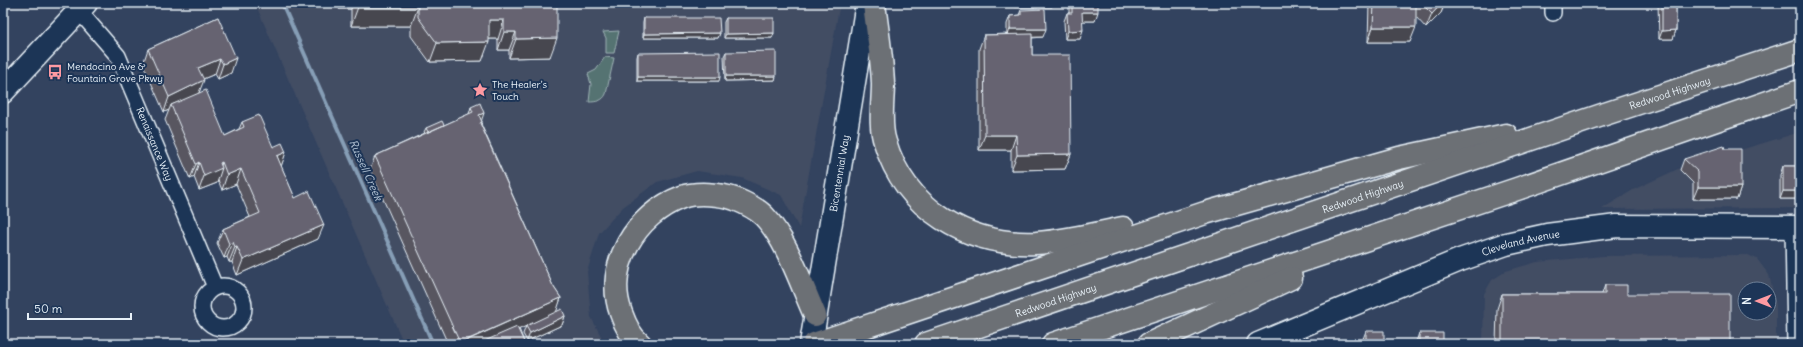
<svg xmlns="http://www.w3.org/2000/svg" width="1803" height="347" font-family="Delius,sans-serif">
<rect width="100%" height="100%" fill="#33435f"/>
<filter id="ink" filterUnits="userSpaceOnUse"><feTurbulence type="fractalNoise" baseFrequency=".025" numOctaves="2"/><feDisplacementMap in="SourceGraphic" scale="8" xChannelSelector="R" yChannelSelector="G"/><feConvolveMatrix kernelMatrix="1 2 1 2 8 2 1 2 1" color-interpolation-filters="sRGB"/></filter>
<g filter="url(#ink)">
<path fill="#424d64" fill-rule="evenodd" d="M255,3H840L799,228L781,195L742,178L697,171L657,182L623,207L599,233L587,272L591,317L605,344H404Z
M1800,132V208L1602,209L1633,190L1678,169Z
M1748,255L1757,259L1769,275L1776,305V344H1483L1484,294L1492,280L1506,271L1537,262L1603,256ZM1745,289H1769V313H1745Z"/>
<path fill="#557372" stroke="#9eb2b5" d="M619,31L614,53H606V38L603,32Z
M605,57L614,58L606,94C603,101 596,102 589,102L591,84L588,74L596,70Z"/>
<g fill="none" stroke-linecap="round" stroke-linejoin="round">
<path stroke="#869eb6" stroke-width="4" d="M282,3L433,344"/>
<g stroke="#e8f1f8" stroke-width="18">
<g id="street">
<path d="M1553,3V13"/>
<path id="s1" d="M73,4L118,56L215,287"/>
<path d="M1793,227L1795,344"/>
<circle cx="223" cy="307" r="21"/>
</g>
</g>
<g stroke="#e8f1f8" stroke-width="25">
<g id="secondary">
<path d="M3,92L86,3"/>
<path id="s2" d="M811,344L867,3"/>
<path id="s3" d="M1258,344L1460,260L1506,244L1547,235L1617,226L1800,227"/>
</g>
</g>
<g stroke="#e8f1f8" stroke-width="25">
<g id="highway">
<path d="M874,3C877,30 882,57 883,84C883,102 879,125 885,142C905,209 968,246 1036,243C1065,241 1095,234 1123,228"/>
<path d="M640,344C631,337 625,324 621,313C604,266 636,214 682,197C696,192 721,194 735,199C745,203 756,208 764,216C787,240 801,284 815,315"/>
<path d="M814,344L1205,213L1399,158L1506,135"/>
<path id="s4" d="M926,344L1605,114L1800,50"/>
<path d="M1053,344L1517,189L1800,91"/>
<path d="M1149,344L1291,278"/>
</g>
</g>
<use href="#street" stroke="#1d3557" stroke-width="15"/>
<use href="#secondary" stroke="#1d3557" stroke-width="22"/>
<use href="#highway" stroke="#6c6f75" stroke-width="22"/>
</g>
<path fill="#585661" stroke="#e8f1f8" d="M339,3H557L550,57L509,58V50H498V39H489L482,61L430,62L411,36V26H351V9H339Z
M1069,3H1098L1095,21H1082L1080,39H1065L1064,21L1067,13H1069Z
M1369,3H1445L1441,13L1426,28L1416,17L1410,42H1368Z
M1658,3H1676V30L1673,39H1659Z
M1021,10L1043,37L1032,38V55L1071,154L1065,169L1011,170V150H979V49L984,35L1007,34V24L1010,16L1019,15Z
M218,17L231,73L218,79L215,74L203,79L199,93L225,136L239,129L242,122L273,147L286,152L281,166L295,198L318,239L237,275L232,262H229L227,257L224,258L217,243L223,229L250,217L236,184L222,190L218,180L217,183L199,190L194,177L190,179L165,120L169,110L164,112L143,64L148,49Z
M644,18L720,33L718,38H643V23Z
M726,18L774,33L772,38H724V22Z
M726,52L776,76L775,80L725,81L724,56Z
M638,53L719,81H637V57Z
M471,107L482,121V122L481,124L553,286L561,298L556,311L565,316L562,325L527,341L523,334L526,326L519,329L525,344H448L370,170L375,156L425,133L424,132L426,128L444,125L469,114Z
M1684,159L1741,187L1737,199H1693V183L1680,170Z
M1783,166H1800V199H1780V175Z
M1605,285L1627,294L1730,344H1496L1497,309L1502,294H1602Z
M1366,331L1384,344H1361Z
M1419,333L1443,344H1397V342H1416Z"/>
<path fill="#47464f" stroke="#e8f1f8" d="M341,3H354L351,9H339Z
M648,3H730L729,4H648Z
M736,3H786L736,4Z
M1016,3H1053L1052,7H1015Z
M1442,3H1445L1441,13L1426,28L1432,14Z
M1599,3H1651L1650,6H1598Z
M358,7H418L411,26H351Z
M1082,12H1098L1095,21H1079Z
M489,20H504L498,39H482Z
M1373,27H1416L1410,42H1368Z
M1010,29H1046L1043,37L1007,38Z
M1083,30L1080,39H1065L1068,31Z
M1676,30L1673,39H1659L1662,31Z
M504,32H516L509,50H498Z
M720,33L718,38H643L644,34Z
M774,33L772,38H724L726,34Z
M557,38L550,57L509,58L516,39Z
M489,42L482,61L430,62L437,43Z
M236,58L231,73L218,79L223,64Z
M220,59L215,74L193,83L198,68Z
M726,76H776L775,80L725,81Z
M638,77H720L719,81H637Z
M204,80L198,95L171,105L169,110L164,112L169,97Z
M484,113L481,122H482L477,136L479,115Z
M985,135H1016L1011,150H979Z
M286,152L281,167L277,156Z
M1071,154L1065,169L1011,170L1017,155Z
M199,162L194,177L190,179L196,164Z
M222,162L220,169L222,168L217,183L199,190L204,176L220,163Z
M241,169L236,184L222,190L227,175Z
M1698,187H1741L1737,199H1693Z
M1783,191H1800V199H1780Z
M324,225L318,239L237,275L243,260Z
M233,242L227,257L224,258L229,244Z
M235,247H237L232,262H229Z
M561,298L556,313L486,344L480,343V344H459Z
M565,316L562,325L527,341L530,333Z"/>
<path fill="#666471" stroke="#e8f1f8" d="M358,3H557V38L516,39V32H504V20H489V42L437,43L418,17V7H358Z
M1072,3H1098V12H1082L1083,30L1068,31L1067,13H1072Z
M1374,3H1416V27H1373Z
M1421,3H1442L1432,14Z
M1662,3H1676V30L1662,31Z
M1045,9L1046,29H1010V16L1021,15V10Z
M218,17L236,58L223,64L220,59L198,68L204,80L169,97L148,49Z
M644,18H719L720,33L644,34Z
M726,18H774V33L726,34Z
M1032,34V55H1070L1071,154L1017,155L1016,135H985L984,35Z
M776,51V76H726V52Z
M720,52V77H638V53Z
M206,90L225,136L244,127L242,122L259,115L273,147L282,143L286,152L277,156L295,198L309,191L324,225L243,260L237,247H235L233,242L229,244L223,229L260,213L241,169L227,175L222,162L220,163L222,168L204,176L199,162L196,164L171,105Z
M480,103L484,113L479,115L482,122L480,123L553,286L561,298L460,343L375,156L473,112L471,107Z
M442,121L444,125L428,132L426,128Z
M1724,146L1725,149H1741V187H1698V172L1684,159Z
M1783,166H1800V191H1783Z
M1605,285H1627V294H1730V344H1502V294H1605Z
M562,309L565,316L530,333L526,326Z
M517,327L525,344H481L480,343Z
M1366,331H1384V344H1366Z
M1419,333H1443V344H1397V342H1419Z"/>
</g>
<defs>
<g id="bus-bare" transform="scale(1.2)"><path d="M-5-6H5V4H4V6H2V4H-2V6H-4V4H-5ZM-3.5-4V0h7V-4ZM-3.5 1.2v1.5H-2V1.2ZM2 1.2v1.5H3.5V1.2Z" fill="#ff9aa2" stroke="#1d3557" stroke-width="2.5" paint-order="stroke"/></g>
<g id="sight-bare" transform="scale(1.2)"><path d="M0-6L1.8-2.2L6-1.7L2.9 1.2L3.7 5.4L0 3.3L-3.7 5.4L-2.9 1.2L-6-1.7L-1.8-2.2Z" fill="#ff9aa2" stroke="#1d3557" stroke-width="2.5" paint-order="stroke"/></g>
</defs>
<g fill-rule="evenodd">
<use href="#bus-bare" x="55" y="72"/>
<use href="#sight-bare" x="480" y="90"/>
</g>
<g text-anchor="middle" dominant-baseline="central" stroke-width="4" stroke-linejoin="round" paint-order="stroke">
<g font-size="10" fill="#e8f1f8" stroke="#1d3557" text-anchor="start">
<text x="67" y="66">Mendocino Ave &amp;<tspan x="67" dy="12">Fountain Grove Pkwy</tspan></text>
<text x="492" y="84">The Healer's<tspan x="492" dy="12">Touch</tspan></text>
</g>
<g font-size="10" fill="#e8f1f8" stroke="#1d3557">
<text stroke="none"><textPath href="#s4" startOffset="785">Redwood Highway</textPath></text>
<text stroke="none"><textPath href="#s1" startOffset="164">Renaissance Way</textPath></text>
<text stroke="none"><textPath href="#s2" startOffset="173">Bicentennial Way</textPath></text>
<text stroke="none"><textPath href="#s4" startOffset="461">Redwood Highway</textPath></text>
<text stroke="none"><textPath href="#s3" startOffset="282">Cleveland Avenue</textPath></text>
<text stroke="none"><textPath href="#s4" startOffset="137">Redwood Highway</textPath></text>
</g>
<g font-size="11" font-style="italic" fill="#afc0d2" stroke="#1d3557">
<text transform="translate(366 170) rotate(66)">Russell Creek</text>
</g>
</g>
<rect width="1803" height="347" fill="none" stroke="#1d3557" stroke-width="16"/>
<rect x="8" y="8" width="1787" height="331" fill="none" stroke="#e8f1f8" stroke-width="1.5" filter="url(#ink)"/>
<g transform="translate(1757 301) rotate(270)"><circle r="19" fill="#1d3557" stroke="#6e8097"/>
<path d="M0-3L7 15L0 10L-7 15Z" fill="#ff9aa2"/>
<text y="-6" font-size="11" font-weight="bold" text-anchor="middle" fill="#e8f1f8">N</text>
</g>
<path d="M28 313v6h103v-6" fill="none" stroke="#e8f1f8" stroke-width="2"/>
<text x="34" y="313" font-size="12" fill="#e8f1f8" stroke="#1d3557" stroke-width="3" paint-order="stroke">50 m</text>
</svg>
